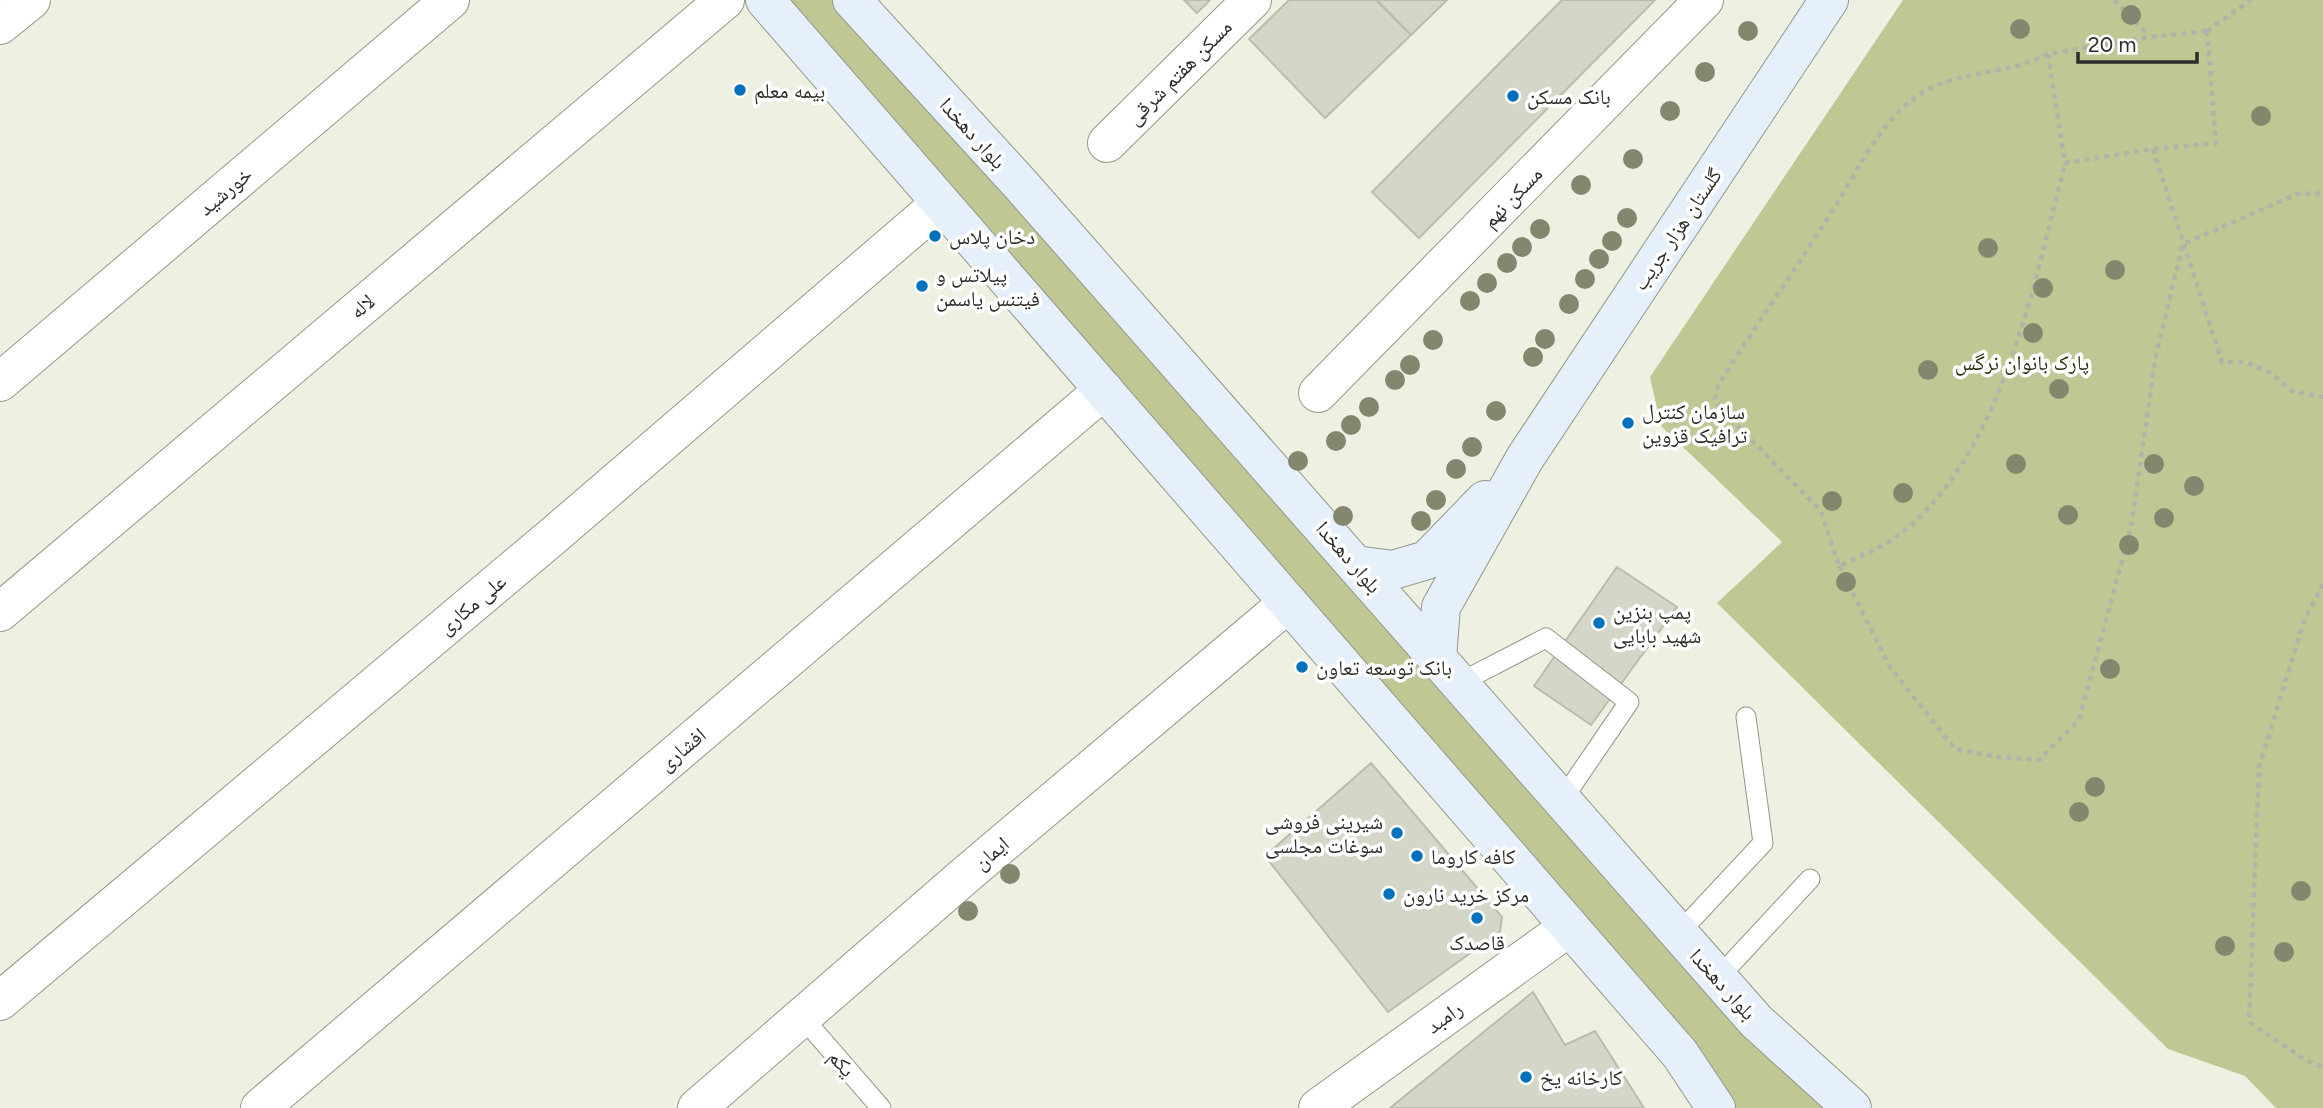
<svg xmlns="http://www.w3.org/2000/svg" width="2323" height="1108" font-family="Figtree,'Noto Naskh Arabic',sans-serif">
<rect width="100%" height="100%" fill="#eef1e2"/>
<path fill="#c0c794" d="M765,0H859L1852,1108H1716Z
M1903,0H2323V1108H2276L2245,1076L2168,1049L1717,603L1782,542L1661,426L1650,377Z"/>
<path fill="#d4d6c8" stroke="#babdae" stroke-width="2" d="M1184,0H1210L1197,13Z
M1289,0H1376L1411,35L1325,118L1249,39Z
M1377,0H1447L1411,35Z
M1562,0H1655L1419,238L1372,192Z
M1617,567L1677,607L1591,725L1534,686Z
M1371,763L1502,917L1500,932L1388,1012L1265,856Z
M1533,992L1565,1045L1595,1031L1644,1108H1390Z"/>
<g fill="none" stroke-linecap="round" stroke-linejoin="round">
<g stroke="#959789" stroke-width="21">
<path id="lane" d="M1459,683L1546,638L1629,702L1562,800
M1678,934L1763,843L1746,717
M1718,978L1810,879
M803,1018L881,1108"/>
</g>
<g stroke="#959789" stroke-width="40">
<path id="street" d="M0,25L31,0
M1107,143L1252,0
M0,382L450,0
M1318,393L1704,0
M0,612L725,0
M0,1001L553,536L941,203
M260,1108L1104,390
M697,1108L969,872L1288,603
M1318,1108L1569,927"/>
</g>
<g stroke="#959789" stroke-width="40">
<path id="secondary" d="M765,0L1680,1054L1716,1108
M852,0L1022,186L1756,1021L1852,1108
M1356,565L1393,570L1427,560L1485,500
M1437,658L1441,607L1525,458L1829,0"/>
</g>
<path stroke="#b1b3a7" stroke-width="4.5" stroke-dasharray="5 5" stroke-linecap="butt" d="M2114,0L2149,36
M2207,31L2216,143L2153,149L2065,163L2048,54L2150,37Z
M2207,31L2251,0
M2048,54C2037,59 2025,64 2013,67C1981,74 1944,77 1917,96C1876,126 1856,175 1829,216C1793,273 1754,328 1718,385L1715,399L1720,408L1821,511L1839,566C1859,557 1879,549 1896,537C2001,461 2035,281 2065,163
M2153,149L2222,362H2245L2271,373L2292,391L2323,397
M1839,566L1890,667L1955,749L1999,757L2039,760L2079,720L2131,527L2156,355L2183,244L2297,194L2323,193
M2323,584L2304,621L2259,767L2249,1022L2307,1061L2323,1067"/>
<use href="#lane" stroke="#fff" stroke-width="19"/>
<use href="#street" stroke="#fff" stroke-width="38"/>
<use href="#secondary" stroke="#e5f0fb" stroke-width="38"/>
</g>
<g fill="#84876e">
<circle cx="2131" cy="15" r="10"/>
<circle cx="2020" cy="29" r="10"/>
<circle cx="1748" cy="31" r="10"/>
<circle cx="1705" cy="72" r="10"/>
<circle cx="1670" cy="111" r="10"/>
<circle cx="2261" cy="116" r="10"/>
<circle cx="1633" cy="159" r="10"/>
<circle cx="1581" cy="185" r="10"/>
<circle cx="1627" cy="218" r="10"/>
<circle cx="1540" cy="229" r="10"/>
<circle cx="1612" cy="241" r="10"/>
<circle cx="1522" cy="247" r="10"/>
<circle cx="1988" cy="248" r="10"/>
<circle cx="1599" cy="259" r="10"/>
<circle cx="1507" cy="263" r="10"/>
<circle cx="2115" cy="270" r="10"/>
<circle cx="1585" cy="279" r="10"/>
<circle cx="1487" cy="283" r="10"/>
<circle cx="2043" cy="288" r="10"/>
<circle cx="1470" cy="301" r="10"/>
<circle cx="1569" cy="304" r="10"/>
<circle cx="2033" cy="333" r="10"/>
<circle cx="1545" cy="339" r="10"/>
<circle cx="1433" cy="340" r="10"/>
<circle cx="1533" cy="357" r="10"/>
<circle cx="1410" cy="365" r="10"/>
<circle cx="1928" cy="370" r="10"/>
<circle cx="1395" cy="380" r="10"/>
<circle cx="2059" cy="389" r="10"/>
<circle cx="1369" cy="407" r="10"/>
<circle cx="1496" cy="411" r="10"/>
<circle cx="1351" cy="425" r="10"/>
<circle cx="1336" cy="441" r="10"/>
<circle cx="1472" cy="447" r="10"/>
<circle cx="1298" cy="461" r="10"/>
<circle cx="2016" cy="464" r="10"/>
<circle cx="2154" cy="464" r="10"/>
<circle cx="1456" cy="469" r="10"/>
<circle cx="2194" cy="486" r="10"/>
<circle cx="1903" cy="493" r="10"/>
<circle cx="1436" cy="500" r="10"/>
<circle cx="1832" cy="501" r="10"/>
<circle cx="2068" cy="515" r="10"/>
<circle cx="1343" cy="516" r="10"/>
<circle cx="2164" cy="518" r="10"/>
<circle cx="1421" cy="521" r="10"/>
<circle cx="2129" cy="545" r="10"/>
<circle cx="1846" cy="582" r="10"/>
<circle cx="2110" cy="669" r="10"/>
<circle cx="2095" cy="787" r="10"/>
<circle cx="2079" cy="812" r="10"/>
<circle cx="1010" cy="874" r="10"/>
<circle cx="2301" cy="891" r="10"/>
<circle cx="968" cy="911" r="10"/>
<circle cx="2225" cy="946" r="10"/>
<circle cx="2284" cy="952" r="10"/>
</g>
<g fill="#0071bc" stroke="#fff" stroke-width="2.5">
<circle cx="740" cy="90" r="7"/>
<circle cx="1513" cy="96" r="7"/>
<circle cx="935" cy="236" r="7"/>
<circle cx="922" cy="286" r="7"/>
<circle cx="1628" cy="423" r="7"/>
<circle cx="1599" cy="623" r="7"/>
<circle cx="1302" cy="667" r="7"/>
<circle cx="1397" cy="833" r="7"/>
<circle cx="1417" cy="856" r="7"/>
<circle cx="1389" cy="894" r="7"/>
<circle cx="1477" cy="918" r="7"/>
<circle cx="1526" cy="1077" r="7"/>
</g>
<g text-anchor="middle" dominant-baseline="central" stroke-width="7" stroke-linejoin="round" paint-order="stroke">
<g font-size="21" fill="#2d2d28" stroke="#fff">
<text transform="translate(1179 72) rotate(-45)">مسکن هفتم شرقی</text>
<text transform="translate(973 133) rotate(48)">بلوار دهخدا</text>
<text transform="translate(225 191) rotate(-40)">خورشید</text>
<text transform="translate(1512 197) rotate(-46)">مسکن نهم</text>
<text transform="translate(1677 229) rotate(-56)">گلستان هزار جریب</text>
<text transform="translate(362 306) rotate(-40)">لاله</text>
<text transform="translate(1349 557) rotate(49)">بلوار دهخدا</text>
<text transform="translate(472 604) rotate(-40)">علی مکاری</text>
<text transform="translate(682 749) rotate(-40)">افشاری</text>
<text transform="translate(991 853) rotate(-40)">ایمان</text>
<text transform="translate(1723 984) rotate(48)">بلوار دهخدا</text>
<text transform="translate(1444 1017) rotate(-36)">رامبد</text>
<text transform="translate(842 1063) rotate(49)">یکم</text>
</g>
<g font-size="21" fill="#2d2d28" stroke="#fff" text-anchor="start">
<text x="754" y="90">بیمه معلم</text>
<text x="1527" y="96">بانک مسکن</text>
<text x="949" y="236">دخان پلاس</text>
<text x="936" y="274">پیلاتس و<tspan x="936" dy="24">فیتنس یاسمن</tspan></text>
<text x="1642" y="411">سازمان کنترل<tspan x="1642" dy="24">ترافیک قزوین</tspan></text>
<text x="1613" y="611">پمپ بنزین<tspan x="1613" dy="24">شهید بابایی</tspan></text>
<text x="1316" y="667">بانک توسعه تعاون</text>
<text x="1383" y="821" text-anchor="end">شیرینی فروشی<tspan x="1383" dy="24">سوغات مجلسی</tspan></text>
<text x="1431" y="856">کافه کاروما</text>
<text x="1403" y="894">مرکز خرید نارون</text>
<text x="1477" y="942" text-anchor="middle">قاصدک</text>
<text x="1540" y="1077">کارخانه یخ</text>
</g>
<g font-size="21" fill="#2d300f" stroke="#fff">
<text x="2022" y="362">پارک بانوان نرگس</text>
</g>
</g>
<path d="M2078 52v10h119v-10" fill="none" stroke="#2d2d28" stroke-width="3.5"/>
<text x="2088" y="52" font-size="21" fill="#2d2d28" stroke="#ffffff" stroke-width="5" paint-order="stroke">20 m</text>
</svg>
